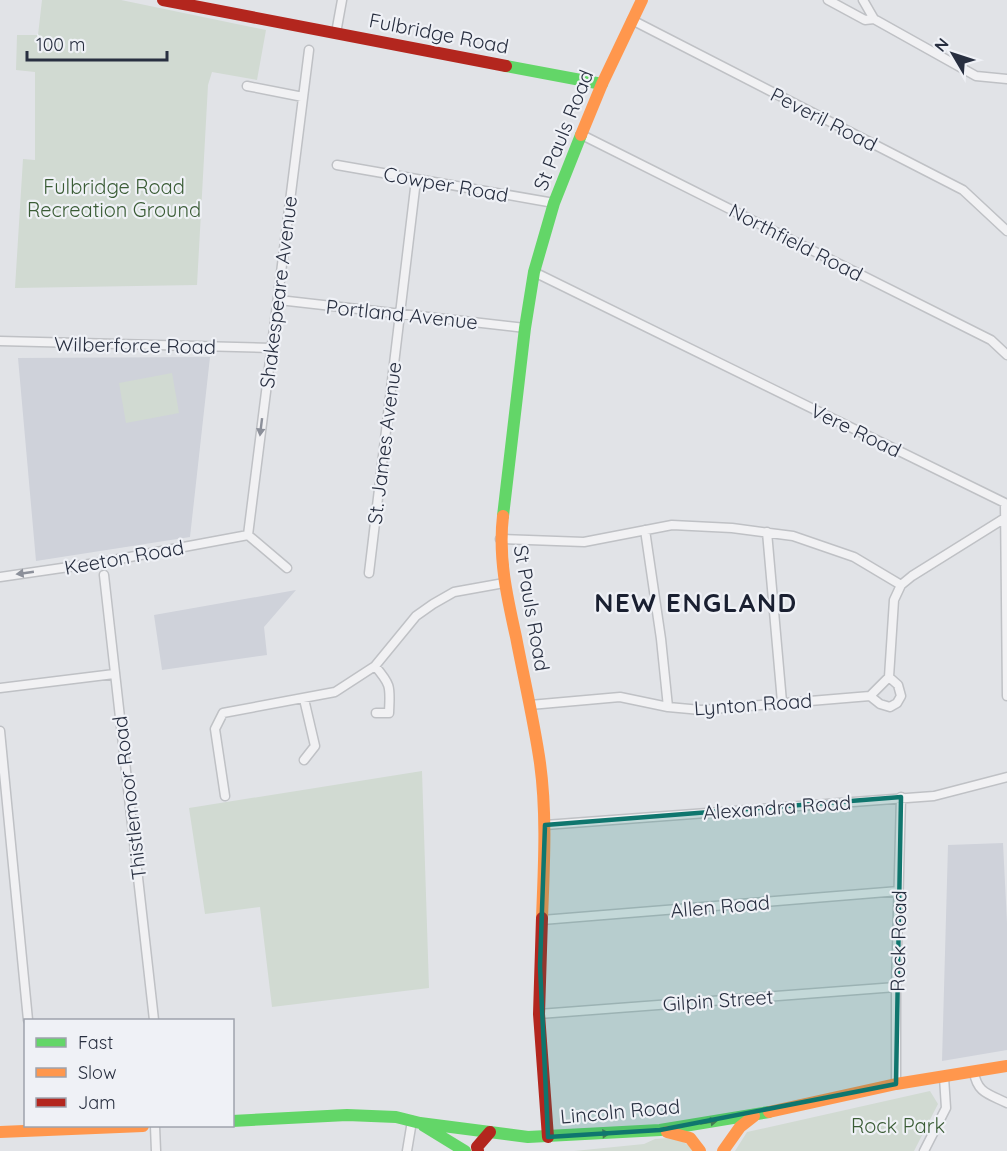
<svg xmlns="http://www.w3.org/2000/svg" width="1007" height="1151" font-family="Quicksand,sans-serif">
<rect width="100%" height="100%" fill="#e1e3e7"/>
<path fill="#cfd2da" d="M210,357L190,537L36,561L18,358Z
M296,590L264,627L267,655L162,670L154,615Z
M1003,843L1007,923V1050L942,1061L948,845Z"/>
<path fill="#d1dad2" d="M42,0H121L266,30L257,80L212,72L208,85L197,285L15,288L23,159L35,160V72L16,70L17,35H38Z
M172,373L179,413L126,423L119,383Z
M422,771L429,988L272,1007L260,907L205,914L189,808Z
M930,1091L938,1104L914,1151H735L747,1132Z
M669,1138C680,1140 687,1142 694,1151H574L644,1144L655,1139Z"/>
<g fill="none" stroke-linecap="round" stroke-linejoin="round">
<g stroke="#bfc1c5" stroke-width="11">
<path id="street" d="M828,0L865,20L874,19
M863,0L874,19L976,76L1007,79
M632,20L963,190L1007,231
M336,33L342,0
M247,86L303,97
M582,135L991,340L1007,355
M337,165L554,203
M534,272L1005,503L1007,696
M279,300L525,328
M0,341L271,348
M645,530L661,639L668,707
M767,532L782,702
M248,535L309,50
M248,535L287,568
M500,539L584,542L672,525L732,528L793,536L854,557L901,585
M369,573L416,180
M104,575L154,1020
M0,577L103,562L248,535
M375,666C392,686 390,687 389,713H376
M889,677L898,685L901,696L897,703L890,707L880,704L870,696L889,677L894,600L901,585L912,576L1005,518
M0,688L114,674
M530,705L620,697L668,707L701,710L870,696
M0,731L28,1020
M304,760L315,746L304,699
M225,796L215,729L223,713L335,692L375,666L416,616L433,604L454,592L504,583
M545,825L934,796L1007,777
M542,920L899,891
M539,1014L896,987
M974,1072C977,1093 989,1094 1007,1103
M896,1084V987L901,797
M155,1126L156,1151
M407,1151L412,1121
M924,1151L946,1108L944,1077"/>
</g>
<use href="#street" stroke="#f1f1f3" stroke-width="8"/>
<path stroke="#63d668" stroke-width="12" d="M506,66L602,84
M503,516L525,328L534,272L554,203L581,135
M232,1121L347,1115L396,1117L420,1123L528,1137L660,1130L769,1112
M424,1126L465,1151"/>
<path stroke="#ff974d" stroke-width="12" d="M581,135L602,84L642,0
M503,516C498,557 507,597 516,637C524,679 534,721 540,763C547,814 544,866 542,918
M769,1112L896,1084L1007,1066
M0,1132L143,1126
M667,1132L690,1138L700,1151
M723,1151L740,1127L754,1116"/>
<path stroke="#b3261e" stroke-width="12" d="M163,0L506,66
M542,918L539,1014L548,1137
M478,1151L477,1147L490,1132"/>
</g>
<defs><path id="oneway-solid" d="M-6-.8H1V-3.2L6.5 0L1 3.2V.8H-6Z" transform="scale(1.5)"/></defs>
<g fill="#8c909a">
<use href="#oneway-solid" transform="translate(261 427) rotate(97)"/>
<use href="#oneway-solid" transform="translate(25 573) rotate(172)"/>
</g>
<g fill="#437a52">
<use href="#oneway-solid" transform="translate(709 1122) rotate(-10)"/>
<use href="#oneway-solid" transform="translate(601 1134) rotate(-4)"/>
</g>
<path fill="#0f766e" fill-opacity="0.2" stroke="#0f766e" stroke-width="4.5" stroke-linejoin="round" d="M901,797L896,1084L660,1130L548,1137L540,966L545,825Z"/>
<g text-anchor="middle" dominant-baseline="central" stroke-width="4.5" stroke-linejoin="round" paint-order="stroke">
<g font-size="20" fill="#282f40" stroke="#eff1f6">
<text transform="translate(439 33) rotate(11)">Fulbridge Road</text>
<text transform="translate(824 119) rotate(27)">Peveril Road</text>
<text transform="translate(563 130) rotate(-68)">St Pauls Road</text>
<text transform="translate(446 184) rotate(10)">Cowper Road</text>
<text transform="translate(796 242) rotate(27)">Northfield Road</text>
<text transform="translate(278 292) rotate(-83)">Shakespeare Avenue</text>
<text transform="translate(402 314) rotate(6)">Portland Avenue</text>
<text transform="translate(135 345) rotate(1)">Wilberforce Road</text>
<text transform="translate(856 430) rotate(26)">Vere Road</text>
<text transform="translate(384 443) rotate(-83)">St. James Avenue</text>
<text transform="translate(124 557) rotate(-10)">Keeton Road</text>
<text transform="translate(532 608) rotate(80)">St Pauls Road</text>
<text transform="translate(753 704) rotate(-4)">Lynton Road</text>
<text transform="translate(129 798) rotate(-97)">Thistlemoor Road</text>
<text transform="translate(777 807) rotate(-4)">Alexandra Road</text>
<text transform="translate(720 906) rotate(-5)">Allen Road</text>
<text transform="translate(898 941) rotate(-89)">Rock Road</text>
<text transform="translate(718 1000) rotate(-4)">Gilpin Street</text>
<text transform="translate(620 1111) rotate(-5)">Lincoln Road</text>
</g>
<g font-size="20" fill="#3a5c35" stroke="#eff1f6">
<text x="114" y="186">Fulbridge Road<tspan x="114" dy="23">Recreation Ground</tspan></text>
<text x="898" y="1125">Rock Park</text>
</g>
<g font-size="26" font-weight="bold" letter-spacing="1.5" fill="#1a2031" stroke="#eff1f6">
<text x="696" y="602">NEW ENGLAND</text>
</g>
</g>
<rect x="24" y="1019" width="210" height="108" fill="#eff1f6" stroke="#9fa3ad" stroke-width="1.5"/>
<rect x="36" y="1038" width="30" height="9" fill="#63d668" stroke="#9fa3ad" stroke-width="1.5"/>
<text x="78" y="1049" font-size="18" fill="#282f40">Fast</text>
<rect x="36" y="1068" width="30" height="9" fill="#ff974d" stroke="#9fa3ad" stroke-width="1.5"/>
<text x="78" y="1079" font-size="18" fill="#282f40">Slow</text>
<rect x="36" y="1098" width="30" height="9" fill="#b3261e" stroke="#9fa3ad" stroke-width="1.5"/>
<text x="78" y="1109" font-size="18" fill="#282f40">Jam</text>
<g transform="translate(953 54) rotate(309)" stroke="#eff1f6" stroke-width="4.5" paint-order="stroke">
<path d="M0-4.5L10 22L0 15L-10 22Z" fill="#282f40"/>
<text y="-9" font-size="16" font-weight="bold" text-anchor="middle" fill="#282f40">N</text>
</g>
<path d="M27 51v9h140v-9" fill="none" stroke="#282f40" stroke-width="3"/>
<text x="36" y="51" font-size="18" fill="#282f40" stroke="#eff1f6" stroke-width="4.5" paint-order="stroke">100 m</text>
</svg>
